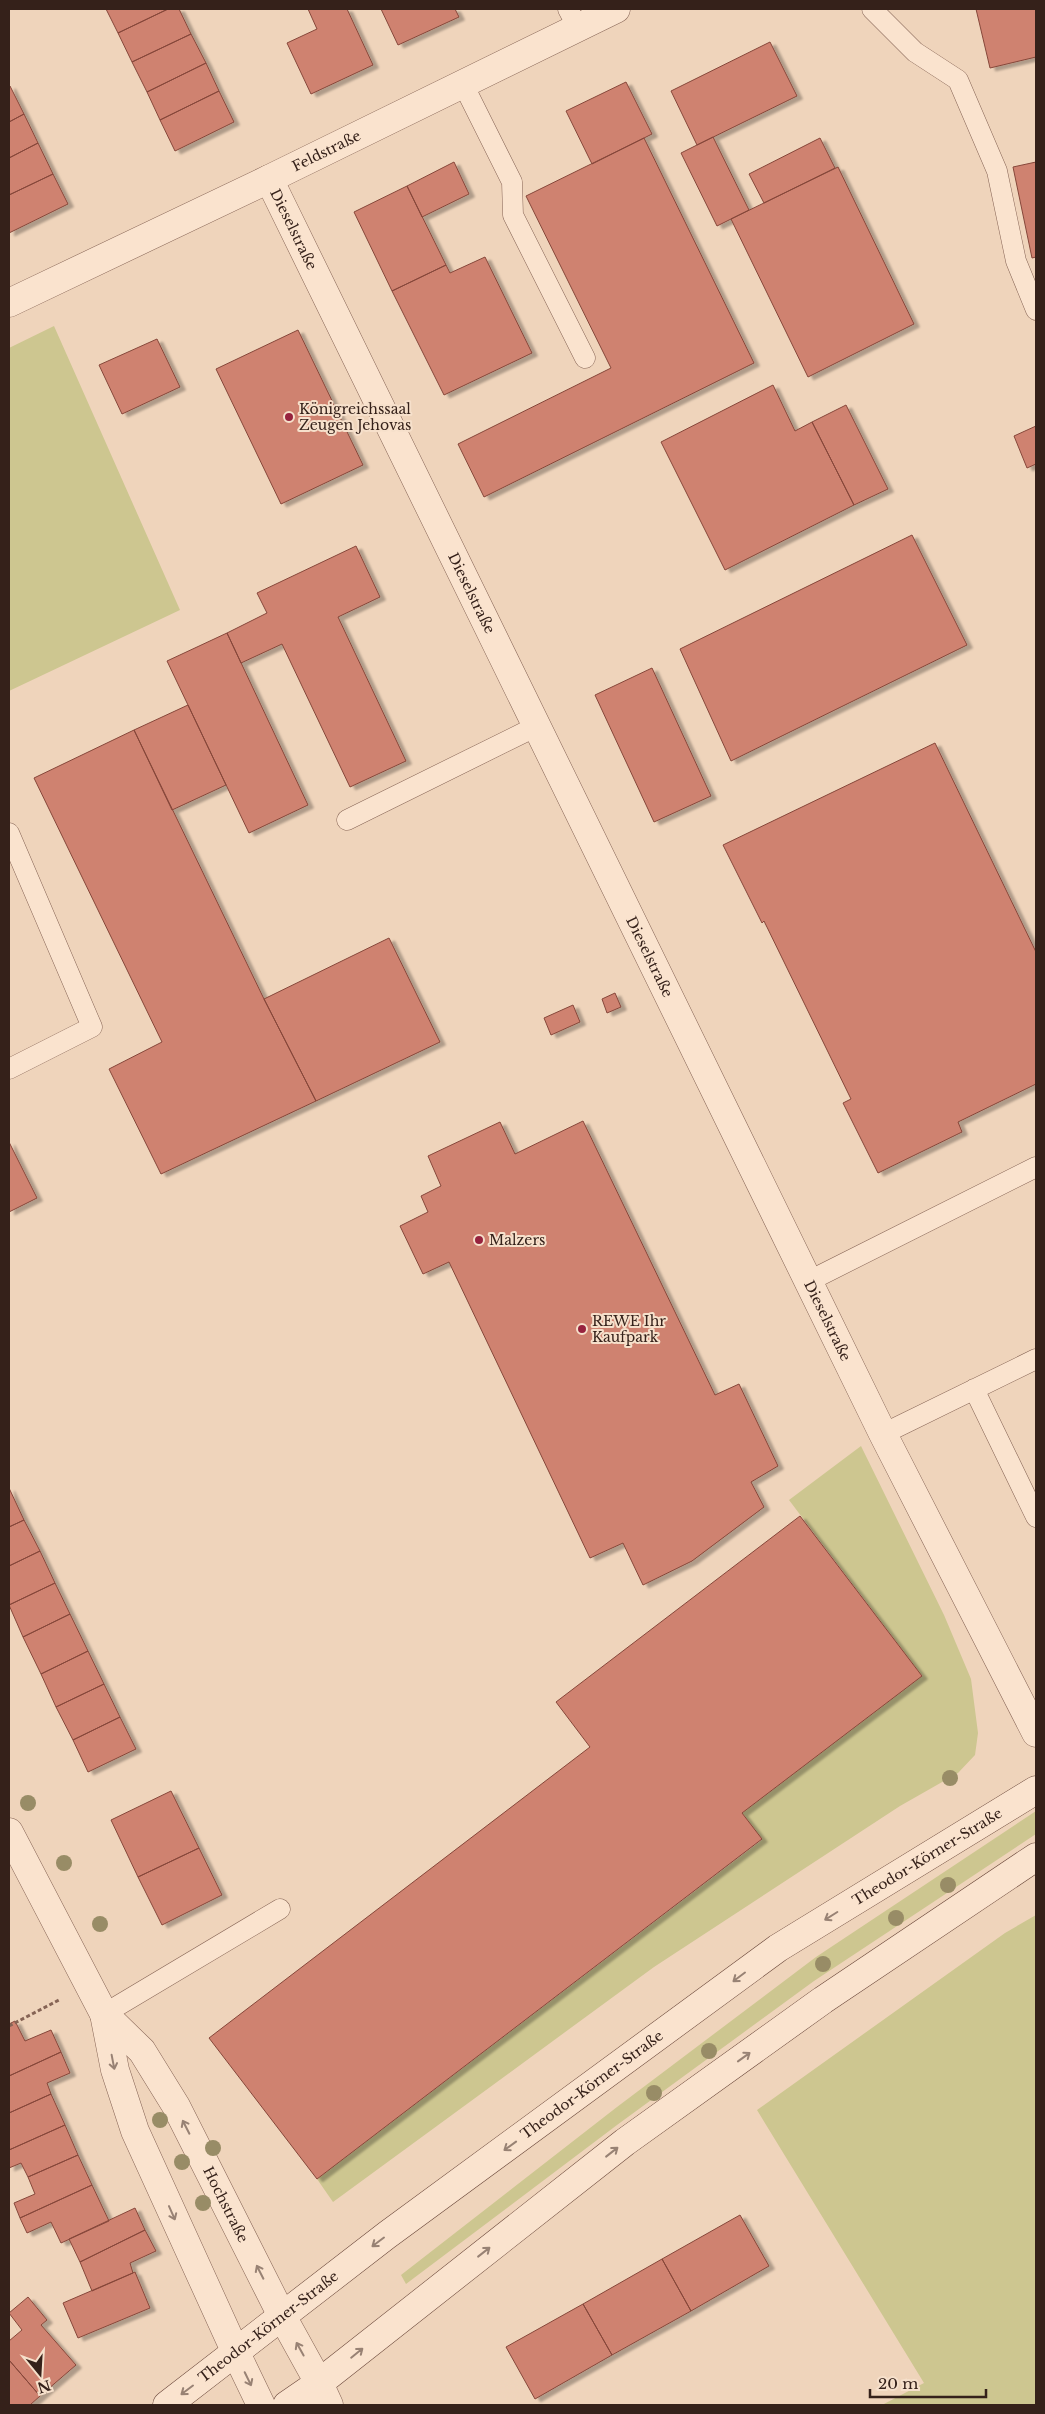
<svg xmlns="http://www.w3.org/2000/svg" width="1045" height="2414" font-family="'Libre Baskerville',serif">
<defs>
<filter id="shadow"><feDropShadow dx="5.5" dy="3" stdDeviation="1" flood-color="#0004"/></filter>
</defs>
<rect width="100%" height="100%" fill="#efd4bb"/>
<path fill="#cdc690" d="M54,326L180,610L9,691V348Z
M861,1446L944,1615L971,1679L978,1733L975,1755L958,1773L900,1806L654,1967L333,2202L317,2179L762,1840L742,1813L922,1676L789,1500Z
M1036,1811V1834L814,1981L617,2125L406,2284L401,2275L617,2107L816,1957Z
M1036,1915V2405H882L924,2383L757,2110L1005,1933Z"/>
<path fill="#cf8270" stroke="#86473a" filter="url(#shadow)" d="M106,9H168L118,33Z
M168,9H179L191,34L132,62L118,33Z
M308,9H347L373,65L311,94L287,43L317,29Z
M381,9H455L459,17L398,45Z
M976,9H1036V57L990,68Z
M191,34L206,63L147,92L132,62Z
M770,42L797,96L697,145L671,91Z
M206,63L219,91L160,120L147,92Z
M626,82L652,134L592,164L566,111Z
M9,86H10L24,114L9,122Z
M219,91L234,122L175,151L160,120Z
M24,114L38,143L9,158V122Z
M713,137L749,210L717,226L681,153Z
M644,138L754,363L484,497L458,444L611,368L526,196Z
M820,138L835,168L764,203L749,174Z
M38,143L53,174L9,195V158Z
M454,162L469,194L422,217L407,186Z
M1036,162V257L1032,258L1013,167Z
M838,167L914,324L808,377L731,219Z
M53,174L68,204L9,233V195Z
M407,186L446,265L392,291L354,212Z
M485,257L532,353L444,395L392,291L446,265L450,273Z
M298,330L363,465L281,504L216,369Z
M157,339L180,387L122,414L99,365Z
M773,385L795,431L812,422L854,505L725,570L661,442Z
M846,405L888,489L854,505L812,422Z
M1036,426V464L1027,468L1014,436Z
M912,535L967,645L731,761L680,649Z
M356,546L380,597L338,617L406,761L350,787L282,644L241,663L227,633L267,613L257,593Z
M227,633L308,805L249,833L167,661Z
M652,668L711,796L654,822L595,695Z
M188,705L226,785L172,810L134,730Z
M134,730L264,999L316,1101L161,1174L109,1069L162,1042L34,778Z
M935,743L1036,952V1084L958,1122L962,1132L878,1173L843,1103L851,1099L764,921L762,923L723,845Z
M389,938L440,1042L316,1101L264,999Z
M615,993L621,1007L607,1013L602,999Z
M573,1005L580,1022L551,1035L544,1018Z
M583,1121L715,1395L739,1384L778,1466L751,1482L764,1507L692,1561L643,1585L623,1543L590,1558L449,1262L423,1274L400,1226L428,1212L421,1196L441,1186L428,1156L500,1122L515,1154Z
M9,1142L37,1198L9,1212Z
M9,1488L24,1520L9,1527Z
M800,1516L922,1676L742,1813L762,1839L317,2179L209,2038L590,1747L556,1702Z
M24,1520L40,1551L9,1566V1527Z
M40,1551L55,1583L9,1605V1566Z
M55,1583L70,1614L23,1637L9,1605Z
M70,1614L88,1651L41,1674L23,1637Z
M88,1651L104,1684L56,1707L41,1674Z
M104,1684L120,1717L73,1740L56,1707Z
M120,1717L136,1749L88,1772L73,1740Z
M171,1791L199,1848L138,1877L111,1820Z
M199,1848L222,1895L162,1925L138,1877Z
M15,2021L25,2041L51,2030L61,2052L9,2076V2024Z
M61,2052L70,2073L47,2083L51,2094L9,2113V2076Z
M51,2094L65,2125L9,2150V2113Z
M65,2125L78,2155L28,2177L21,2163L9,2168V2150Z
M78,2155L92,2185L20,2218L14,2203L35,2194L28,2177Z
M92,2185L109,2221L61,2243L51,2222L27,2233L20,2218Z
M135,2208L145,2230L80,2262L69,2239Z
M740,2215L769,2266L691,2311L662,2259Z
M145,2230L156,2251L130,2263L133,2273L92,2291L80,2262Z
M662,2259L691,2311L612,2355L583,2304Z
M135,2272L150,2308L78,2338L63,2303Z
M28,2297L47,2320L41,2325L76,2365L40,2396L9,2360V2341L22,2330L9,2313Z
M583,2304L612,2355L535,2399L506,2347Z
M9,2360L40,2396L30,2405H9Z"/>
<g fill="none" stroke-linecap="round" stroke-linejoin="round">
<g stroke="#866455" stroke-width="21">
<path id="service" d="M568,9L578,28
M872,9L915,52L958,80L997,171L1016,261L1036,310
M463,84L512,182L513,215L585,358
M347,820L535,727
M9,1069L92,1027L9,833
M809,1281L1036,1167
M974,1389L1036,1517
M883,1434L1036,1359
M104,2014L280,1909"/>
</g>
<g stroke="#866455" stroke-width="29">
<g id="minor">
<path id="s1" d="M269,179L883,1434L1036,1733"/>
<path id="s2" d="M9,303L269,179L616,9"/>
<path d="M9,1832L104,2014L115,2070L135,2131L236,2353"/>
<path id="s3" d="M104,2014L142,2051L176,2106L282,2316L319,2383"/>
</g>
</g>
<g stroke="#866455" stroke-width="29">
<path id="tertiary" d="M236,2353L261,2405
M319,2383L329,2405"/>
</g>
<g stroke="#684538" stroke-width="29">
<g id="secondary">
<path id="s4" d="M167,2405L387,2235L778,1948L1036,1790"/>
<path d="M287,2405L319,2383L625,2142L823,2000L1036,1857"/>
</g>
</g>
<path stroke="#866455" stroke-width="3" stroke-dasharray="4 2.5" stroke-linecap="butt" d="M9,2026L59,2000"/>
<use href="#service" stroke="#fae3ce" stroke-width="20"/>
<use href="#minor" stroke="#fae3ce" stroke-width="28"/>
<use href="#tertiary" stroke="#fae3ce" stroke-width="28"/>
<use href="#secondary" stroke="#fae3ce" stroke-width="28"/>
</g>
<g fill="#988c66">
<circle cx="950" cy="1778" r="8"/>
<circle cx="28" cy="1803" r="8"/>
<circle cx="64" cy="1863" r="8"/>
<circle cx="948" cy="1885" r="8"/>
<circle cx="896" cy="1918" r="8"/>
<circle cx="100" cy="1924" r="8"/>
<circle cx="823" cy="1964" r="8"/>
<circle cx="709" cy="2051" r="8"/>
<circle cx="654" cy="2093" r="8"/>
<circle cx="160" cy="2120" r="8"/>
<circle cx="213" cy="2148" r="8"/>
<circle cx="182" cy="2162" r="8"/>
<circle cx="203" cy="2203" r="8"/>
</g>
<defs><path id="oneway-shaft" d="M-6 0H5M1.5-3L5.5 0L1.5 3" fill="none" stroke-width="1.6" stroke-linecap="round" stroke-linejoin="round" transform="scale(1.25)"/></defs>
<g stroke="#988274">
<use href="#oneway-shaft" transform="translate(831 1916) rotate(148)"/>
<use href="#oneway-shaft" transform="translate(739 1977) rotate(143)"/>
<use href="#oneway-shaft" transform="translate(744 2057) rotate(-36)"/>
<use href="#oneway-shaft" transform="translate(113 2062) rotate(79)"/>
<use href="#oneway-shaft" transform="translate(186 2127) rotate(-117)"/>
<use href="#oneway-shaft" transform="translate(510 2146) rotate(144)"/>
<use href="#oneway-shaft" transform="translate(612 2152) rotate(-38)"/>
<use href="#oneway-shaft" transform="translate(172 2213) rotate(66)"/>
<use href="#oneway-shaft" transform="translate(378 2242) rotate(143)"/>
<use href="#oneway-shaft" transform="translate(484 2252) rotate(-38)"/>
<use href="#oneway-shaft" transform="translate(260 2272) rotate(-117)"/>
<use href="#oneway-shaft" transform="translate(300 2349) rotate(-119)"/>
<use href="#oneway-shaft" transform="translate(357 2353) rotate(-39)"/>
<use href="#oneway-shaft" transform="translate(248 2379) rotate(64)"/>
<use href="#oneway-shaft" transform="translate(187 2390) rotate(143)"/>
</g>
<g fill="#97233e" stroke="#f6e0cb" stroke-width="2">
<circle cx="289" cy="417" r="5"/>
<circle cx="479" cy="1240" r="5"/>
<circle cx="582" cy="1329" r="5"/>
</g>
<g text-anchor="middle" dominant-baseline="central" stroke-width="4" stroke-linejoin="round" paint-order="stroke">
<g font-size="14" fill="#35211a" stroke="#f6e0cb">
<text stroke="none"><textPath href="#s2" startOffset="352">Feldstraße</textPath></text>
<text stroke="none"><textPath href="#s1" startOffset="56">Dieselstraße</textPath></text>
<text stroke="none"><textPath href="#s1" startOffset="461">Dieselstraße</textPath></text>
<text stroke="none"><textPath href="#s1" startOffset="866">Dieselstraße</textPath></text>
<text stroke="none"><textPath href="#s1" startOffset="1271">Dieselstraße</textPath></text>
<text stroke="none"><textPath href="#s4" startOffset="938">Theodor-Körner-Straße</textPath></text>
<text stroke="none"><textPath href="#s4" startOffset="532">Theodor-Körner-Straße</textPath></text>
<text stroke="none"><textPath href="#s3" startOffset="228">Hochstraße</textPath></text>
<text stroke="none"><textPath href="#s4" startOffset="128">Theodor-Körner-Straße</textPath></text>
</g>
<g font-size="14" fill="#35211a" stroke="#f6e0cb" text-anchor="start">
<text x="299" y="409">Königreichssaal<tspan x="299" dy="16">Zeugen Jehovas</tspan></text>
<text x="489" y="1240">Malzers</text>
<text x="592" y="1321">REWE Ihr<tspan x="592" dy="16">Kaufpark</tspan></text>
</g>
</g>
<rect width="1045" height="2414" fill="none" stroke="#35211a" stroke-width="20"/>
<g transform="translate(40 2374) rotate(162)" stroke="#f6e0cb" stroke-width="4" paint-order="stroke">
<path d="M0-4L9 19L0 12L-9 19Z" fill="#35211a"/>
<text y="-8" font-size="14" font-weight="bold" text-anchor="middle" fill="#35211a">N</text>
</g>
<path d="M870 2389v8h116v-8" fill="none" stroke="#35211a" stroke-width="2.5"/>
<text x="878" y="2389" font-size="15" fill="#35211a" stroke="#f6e0cb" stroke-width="4" paint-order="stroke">20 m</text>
</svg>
